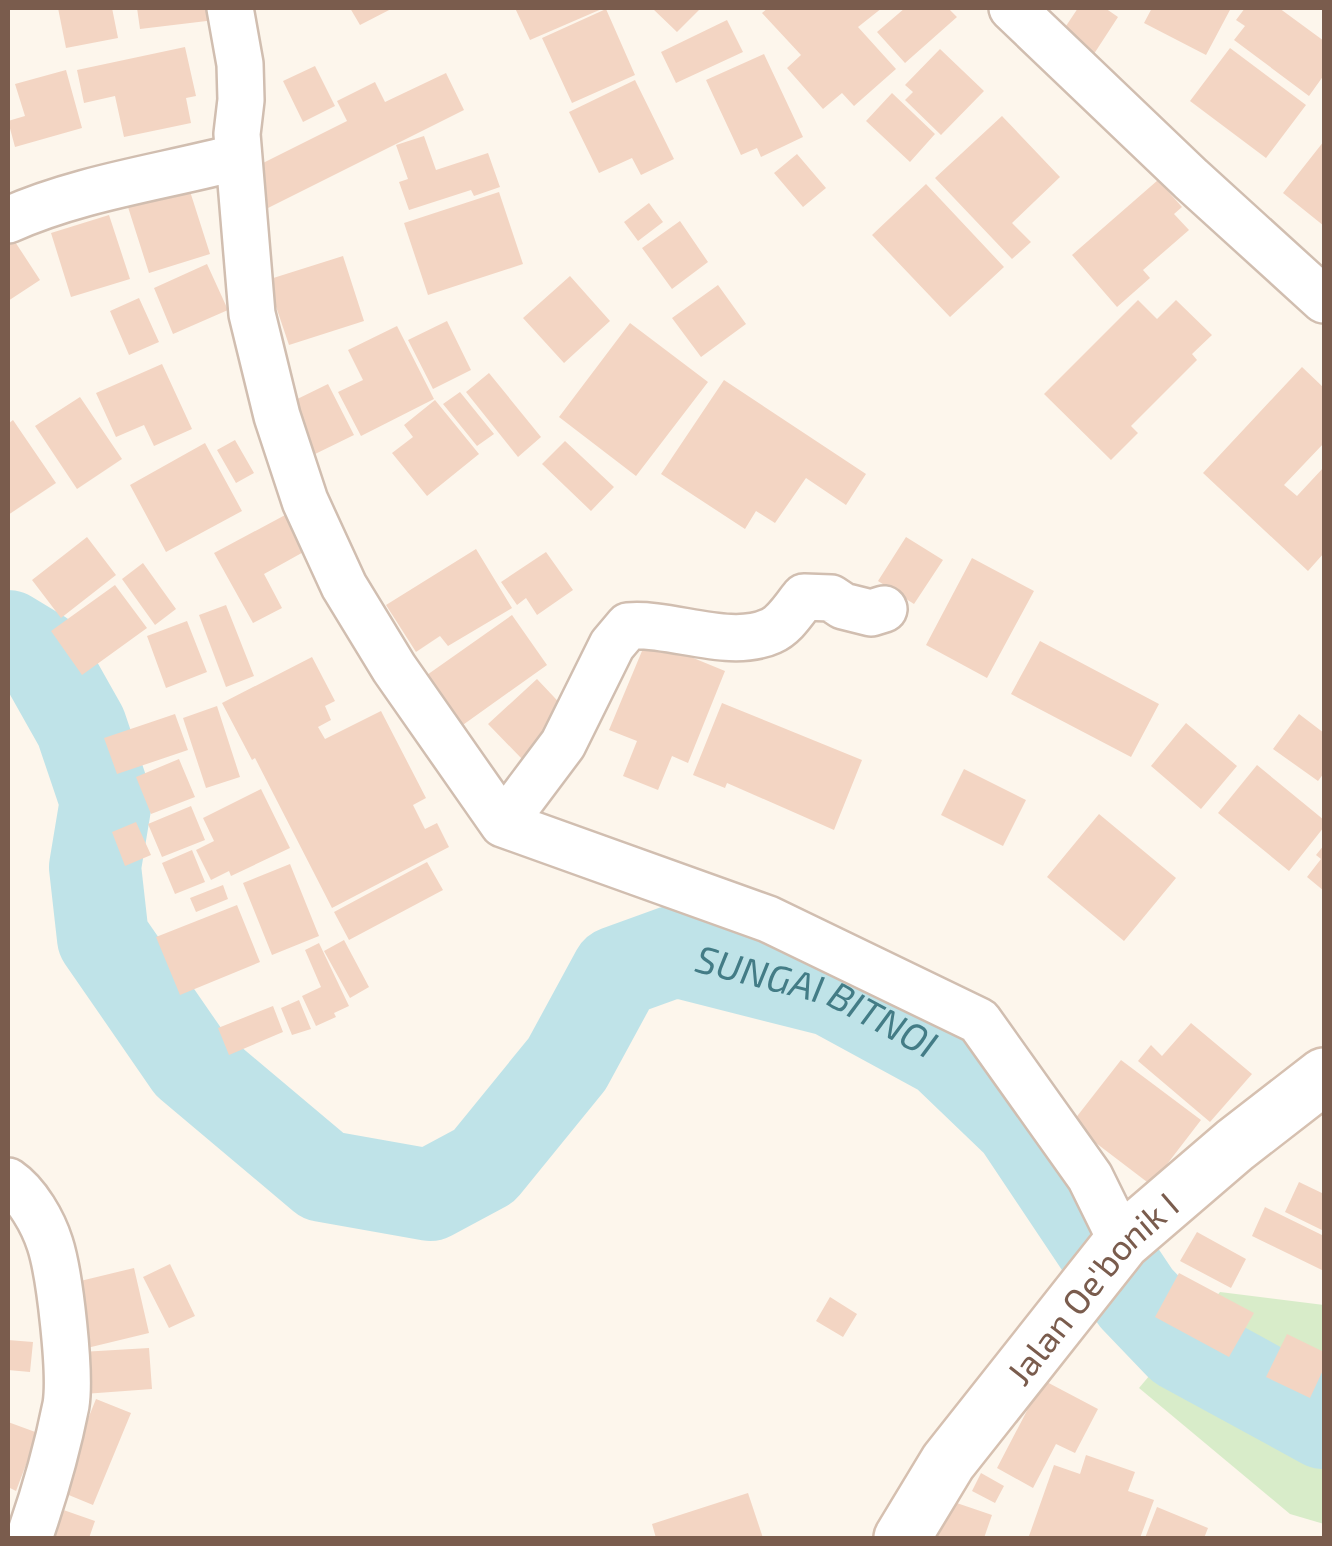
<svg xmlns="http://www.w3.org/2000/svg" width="1332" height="1546" font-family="'Exo 2',sans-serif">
<rect width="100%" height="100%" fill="#fdf6ec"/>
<path fill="#d8ecc9" d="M1220,1292L1324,1305V1524L1290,1514L1139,1388Z"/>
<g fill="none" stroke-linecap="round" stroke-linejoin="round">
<path stroke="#bfe3e8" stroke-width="92" id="s1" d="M8,636L41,656L81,727L106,801L95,867L103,938L190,1064L323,1176L430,1195L484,1166L567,1064L617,972L675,951L833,991L945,1052L1019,1123L1136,1298L1181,1345L1324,1423"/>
</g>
<path fill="#f3d5c3" d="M58,8H112L118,38L66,48Z
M137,8H213L215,20L140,29Z
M350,8H393L360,25Z
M515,8H604L530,40Z
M652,8H701L677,32Z
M768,8H882L858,27L896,69L854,106L842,93L823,109L787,68L801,55L762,13Z
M905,8H948L957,17L905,63L877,32Z
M1078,8H1105L1118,17L1090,60L1058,38Z
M1152,8H1231L1206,55L1144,23Z
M1245,8H1279L1324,41V75L1309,96L1234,40L1245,26L1236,20Z
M606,9L635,75L572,103L542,38Z
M727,20L743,52L676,83L661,52Z
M185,47L196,96L186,98L191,123L124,137L115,96L84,103L77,70Z
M1230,48L1306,105L1266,158L1190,101Z
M940,49L984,91L941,135L905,100L913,92L905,85Z
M764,54L803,137L761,157L757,148L741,155L706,80Z
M315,66L335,106L303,122L283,81Z
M66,70L82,128L15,147L8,121L25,116L15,84Z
M446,73L464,110L266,209L247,171L347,121L337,101L375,82L385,102Z
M635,80L674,159L641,175L632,158L599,173L569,112Z
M892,93L935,134L910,162L866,121Z
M1002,116L1060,177L1012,223L1031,242L1012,259L935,178Z
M424,136L436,170L488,153L500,187L474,196L471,190L409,210L399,182L408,179L396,145Z
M1324,141V226L1283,193Z
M797,154L826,188L803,207L774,173Z
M1158,180L1182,207L1174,214L1189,230L1143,270L1150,278L1117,307L1072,255Z
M926,184L1004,267L950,317L872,235Z
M188,185L210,254L149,273L127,204Z
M499,192L523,264L428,295L404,223Z
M649,203L663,222L638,241L624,222Z
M109,215L130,279L71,297L51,233Z
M680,221L708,262L672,289L642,248Z
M8,231L40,280L8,301Z
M343,256L364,321L289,345L267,280Z
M207,264L228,310L173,334L154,288Z
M570,276L610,321L564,363L523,318Z
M718,285L746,324L701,357L672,318Z
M139,298L159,342L129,355L110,311Z
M1138,300L1157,319L1176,300L1212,335L1192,354L1197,360L1131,426L1138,433L1111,460L1044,394Z
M447,321L471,370L433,389L408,340Z
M630,323L708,382L636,476L559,417Z
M397,326L434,399L361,436L338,392L363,380L348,350Z
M162,364L192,429L154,446L144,425L116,437L96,393Z
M1302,367L1324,388V443L1284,485L1297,496L1324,467V553L1308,571L1203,473Z
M489,373L541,437L518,457L466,392Z
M724,380L866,474L846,505L806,478L775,523L756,511L745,529L661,474Z
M328,384L354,435L311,456L285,405Z
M460,392L494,434L477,446L443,404Z
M80,397L122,459L77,489L35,426Z
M435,400L479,454L427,496L392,453L413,437L404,425Z
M13,420L56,483L8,515V424Z
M235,440L254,473L236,483L217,450Z
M565,441L614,487L591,511L542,464Z
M205,443L242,511L166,552L130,485Z
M287,514L307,550L264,574L282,608L253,623L214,553Z
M87,537L116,575L61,618L32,580Z
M906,537L943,560L914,604L878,581Z
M476,549L512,608L448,646L440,636L416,652L386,605Z
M546,552L573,590L537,615L526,598L517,605L501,582Z
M972,558L1034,591L987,678L926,645Z
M143,563L176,609L155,625L122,579Z
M115,585L147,628L82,675L51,631Z
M226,605L254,676L226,687L199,615Z
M512,615L547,665L453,732L417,682Z
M187,621L207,672L166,688L147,636Z
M647,639L725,671L688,763L672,756L658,790L623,776L637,741L609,730Z
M1040,641L1159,704L1131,757L1011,694Z
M312,657L335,701L325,706L331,720L318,727L325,739L381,711L426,798L413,805L425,829L437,823L449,847L332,908L255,758L252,760L222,703Z
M537,679L570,714L522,759L488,724Z
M722,703L862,760L834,830L727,783L725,788L693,775Z
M217,706L240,777L206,788L183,718Z
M175,714L188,750L117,774L104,738Z
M1299,714L1324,733V773L1318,781L1273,749Z
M1186,723L1237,766L1201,809L1151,766Z
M179,759L195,797L151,814L136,777Z
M1257,765L1324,820V827L1289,871L1218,813Z
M964,769L1026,800L1003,846L941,815Z
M261,789L290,848L231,876L229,871L211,880L196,850L214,841L203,818Z
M191,806L205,840L162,857L148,824Z
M1099,814L1176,878L1124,941L1047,877Z
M136,822L151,855L125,866L112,832Z
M1324,845V891L1307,877L1321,859L1316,855Z
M192,850L205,882L175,894L162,863Z
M427,862L443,890L349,940L334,912Z
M290,864L319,936L272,955L243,883Z
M223,885L228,899L196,912L190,898Z
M237,905L260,962L180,995L156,937Z
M344,940L369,987L350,998L324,951Z
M319,943L349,1006L334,1013L336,1017L316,1026L302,996L321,987L305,950Z
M299,1000L311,1029L292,1035L281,1008Z
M273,1006L283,1032L229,1055L218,1028Z
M1191,1023L1252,1074L1210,1122L1138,1061L1151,1045L1162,1056Z
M1121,1060L1201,1120L1151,1185L1071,1124Z
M1299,1182L1324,1194V1231L1285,1212Z
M1265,1207L1324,1236V1271L1252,1236Z
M1197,1232L1246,1259L1231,1288L1180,1261Z
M170,1264L195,1316L169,1328L143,1277Z
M134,1268L149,1333L87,1348L72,1283Z
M1179,1273L1254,1313L1229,1357L1155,1317Z
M830,1297L857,1314L843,1337L816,1321Z
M1287,1334L1324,1352V1368L1310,1398L1266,1377Z
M8,1340L33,1342L30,1372L8,1370Z
M149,1348L152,1389L84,1394L81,1352Z
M1043,1380L1098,1409L1075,1453L1056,1444L1033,1488L997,1468Z
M96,1399L131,1413L93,1505L59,1491Z
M8,1422L38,1433L16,1491L8,1487Z
M1086,1455L1135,1472L1128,1491L1154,1500L1140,1538H1037L1029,1536L1054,1465L1080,1474Z
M981,1473L1004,1486L995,1503L972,1491Z
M748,1493L763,1538H656L652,1524Z
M942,1498L992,1515L984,1538H927Z
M52,1506L95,1521L89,1538H41Z
M1157,1507L1208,1528L1204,1538H1145Z"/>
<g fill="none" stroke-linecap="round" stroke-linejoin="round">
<g stroke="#d1beb0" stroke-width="50">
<path id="street" d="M230,8L240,64L241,100L237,134L252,314L277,416L305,501L344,586L394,668L503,824L768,919L979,1021L1090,1177L1122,1242
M1012,8L1191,179L1324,300
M8,220C79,188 162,177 238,157
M503,824L563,744L612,645L628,626C671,622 730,650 771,631C785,625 794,609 804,597L831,598L843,606L871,613L884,609
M8,1181C27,1194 43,1222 50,1244C60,1275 71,1373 66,1405C57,1450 44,1495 29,1538"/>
</g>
<g stroke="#d6c0b0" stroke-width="60">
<g id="secondary">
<path id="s2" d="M902,1538L948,1462L1122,1242L1235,1145L1324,1076"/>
</g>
</g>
<use href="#street" stroke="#fff" stroke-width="45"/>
<use href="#secondary" stroke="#fff" stroke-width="55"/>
</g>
<g text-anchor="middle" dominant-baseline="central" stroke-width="8" stroke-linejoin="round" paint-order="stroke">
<g font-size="35" fill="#7a5c4d" stroke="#fffaf3">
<text stroke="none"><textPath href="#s2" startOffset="315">Jalan Oe'bonik I</textPath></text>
</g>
<g font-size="38" font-style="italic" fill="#437c86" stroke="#fffaf3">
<text stroke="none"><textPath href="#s1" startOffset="1282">SUNGAI BITNOI</textPath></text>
</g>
</g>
<rect width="1332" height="1546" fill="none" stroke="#7a5c4d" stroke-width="20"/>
</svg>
